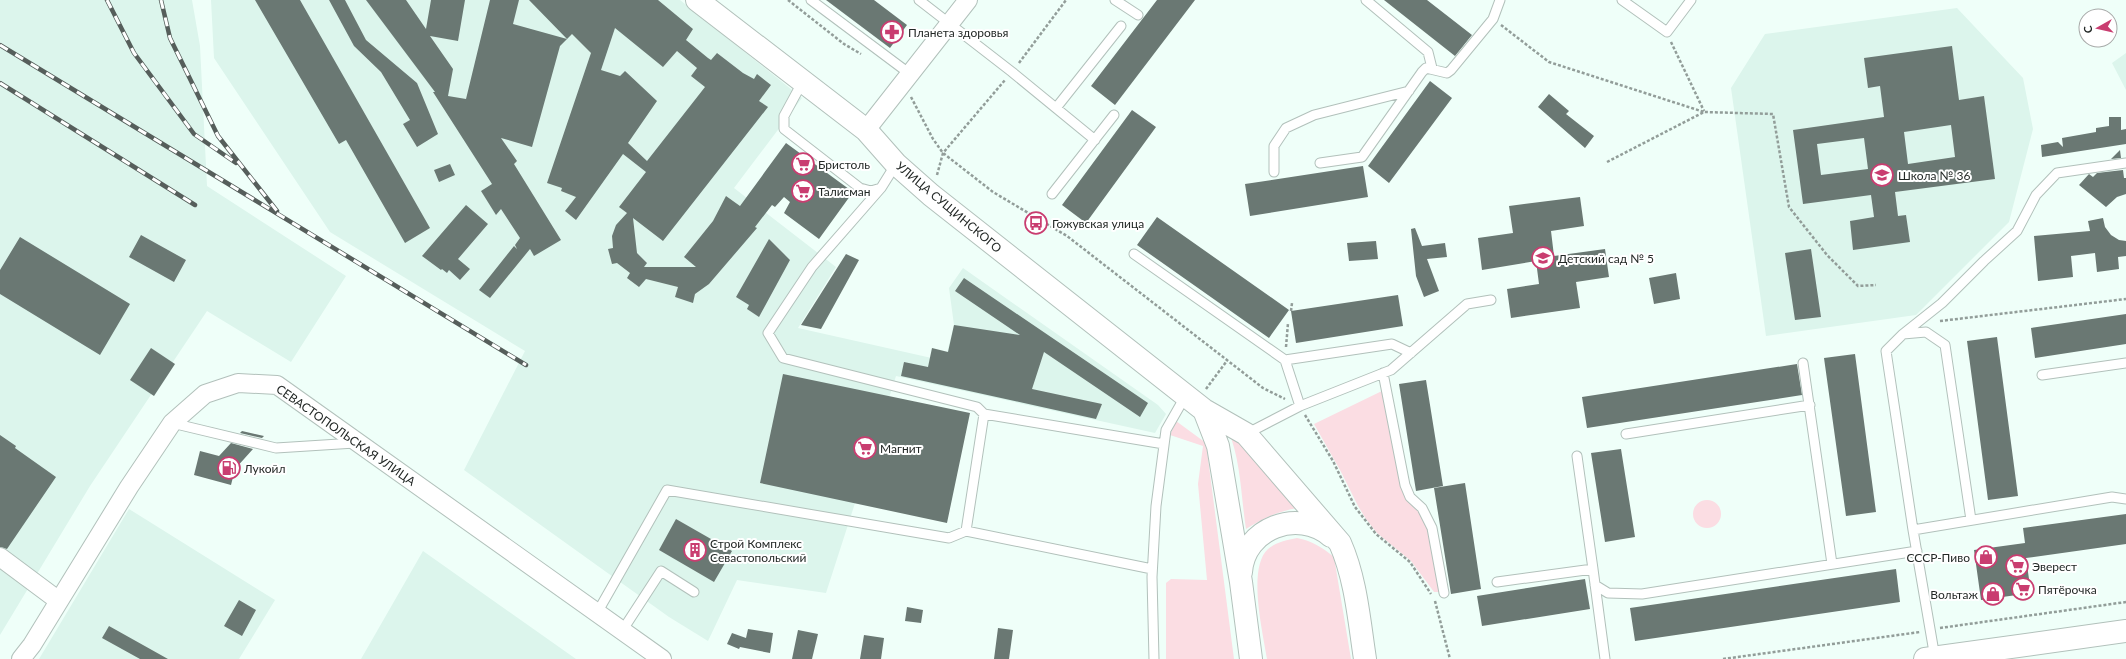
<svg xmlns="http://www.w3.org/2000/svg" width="2126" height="659" font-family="Lato,sans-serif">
<rect width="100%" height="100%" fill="#effff9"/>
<path fill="#dcf5ec" d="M0,0H192L200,46L207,186L346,276L291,362L207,311L90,486L0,635Z
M211,0H680L802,98L734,188L836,267L798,328L945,361L954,325L949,288L963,268L1158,405L1166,414L1155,433L896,376L826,593L737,580L708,641L669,617L464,470L525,351L330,232L214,58Z
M1957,8L2023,78L2033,129L2009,222L1916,315L1766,336L1731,88L1765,34Z
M2126,53V90L2112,63Z
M129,509L275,600L239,659H39Z
M423,551L576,659H361Z"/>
<path fill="#fbdde3" d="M1384,390L1402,487L1420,510L1430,531L1439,592H1434L1411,561L1377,533L1366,519L1358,506L1340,470L1314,424Z
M1176,421L1206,443L1234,659H1166V583L1171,579L1207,580L1198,484L1203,446L1170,435Z
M1228,430L1297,508C1277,512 1263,518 1246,529C1241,497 1241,460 1228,430Z
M1693 514a14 14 0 1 1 28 0a14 14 0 1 1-28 0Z
M1297,538C1312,541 1322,547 1334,557L1351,659H1267C1263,633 1247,568 1268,549C1276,542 1287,540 1297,538Z"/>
<path fill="#6a7873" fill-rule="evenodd" d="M255,0H300L430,228L405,243L346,140L339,144Z
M329,0H345L366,40L417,83L438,134L417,147L403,124L410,120L381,72L354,46Z
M366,0H406L426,29L431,0H465L458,41L430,36L453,69L448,96L466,99L490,0H519L513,24L567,39L560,46L532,147L501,138L517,161L514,164L561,240L534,256L530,249L490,298L479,290L514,246L517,249L515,245L520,238L501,209L496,215L481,191L492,184L433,92H435Z
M529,0H658L693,29L686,40L708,58L711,60L717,53L743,73L754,79L757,74L771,85L759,101L768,107L663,241L633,218L637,253L647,263L644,267H696L684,257L713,221L726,196L740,206L786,143L853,192L819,239L784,213L790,202L784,197L775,207L772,205L755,227L757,228L709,284L695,294L693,303L675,297L678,287L646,279L639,287L627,278L630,273L617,263L612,264L608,249L613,248L612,236L616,225L627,213L619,207L646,172L623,154L576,220L565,211L576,197L561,191L562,188L547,183L591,53L572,34L567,39ZM615,28L663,67L677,51L697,68L691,76L705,87L647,161L628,143L657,101L625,71L620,76L601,70Z
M826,0H874L907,25L890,48Z
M1157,0H1195L1115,105L1091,86Z
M1384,0H1427L1472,35L1455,56Z
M1952,46L1959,100L1984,96L1995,179L1895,192L1898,216L1906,215L1910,242L1853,250L1850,221L1874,217L1871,195L1803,204L1793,130L1884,117L1880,86L1868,88L1864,58ZM1951,125L1955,157L1908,164L1904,132ZM1864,138L1868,169L1821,175L1817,144Z
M1430,81L1452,98L1389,183L1368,166Z
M1549,94L1569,111L1566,114L1594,136L1585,148L1538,107Z
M1132,110L1156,127L1086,223L1062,205Z
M2109,117H2121V130L2126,129V144L2042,157L2041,145L2058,142L2063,147L2062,138L2096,132V128L2109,126Z
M2120,150L2121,158L2111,159Z
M450,164L455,175L439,182L434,170Z
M1363,166L1368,197L1250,216L1245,184Z
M2123,170L2124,178H2126V194L2117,197L2106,207L2079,185L2089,174L2093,177L2097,173Z
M1580,197L1584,226L1551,231L1554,256L1605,249L1609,277L1576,282L1580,308L1511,318L1507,289L1539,284L1536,261L1482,270L1478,238L1513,233L1509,206Z
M466,205L488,224L458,259L470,269L460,280L449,270L447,273L442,269L441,270L422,256Z
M1157,217L1289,310L1269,338L1137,245Z
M2103,218L2105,227L2111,235L2119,240L2126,241V256L2118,257L2119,269L2097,272L2095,253L2071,256L2073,277L2038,281L2034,236L2090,231L2088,221Z
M1415,228L1422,246L1445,243L1447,257L1427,259L1439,291L1424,297L1416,276L1411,229Z
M141,235L186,260L174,282L129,257Z
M20,237L130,304L100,355L0,294V270Z
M769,239L790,260L759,317L747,309L749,305L736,297Z
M1376,241L1378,259L1349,261L1347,243Z
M1811,249L1821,317L1795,320L1785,253Z
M846,254L859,260L821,329L801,325Z
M1676,273L1680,299L1654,304L1649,278Z
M964,278L1148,403L1140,417L1044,352L1032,389L1102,404L1096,419L901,376L904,362L928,367L932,348L948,352L954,325L1020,335L955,291Z
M1398,295L1403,326L1296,343L1291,311Z
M2126,314V344L2035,358L2031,328Z
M1997,337L2018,496L1988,500L1967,341Z
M151,348L175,364L154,396L130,380Z
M1855,354L1876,512L1846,516L1824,358Z
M1797,364L1802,395L1587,428L1582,397Z
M783,374L970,413L947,523L760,483Z
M1426,380L1443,486L1416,491L1399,384Z
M242,431L264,436L262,438L240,433Z
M0,435L16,446L15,448L56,477L7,549L0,547Z
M231,443L253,449L235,469L231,485L194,475L200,451L219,456Z
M1621,449L1635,537L1605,542L1591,453Z
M1465,483L1481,589L1451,594L1434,488Z
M2126,514V544L2026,558L2031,593L1981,600L1974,550L2025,543L2023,528Z
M676,519L732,551L714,582L659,550Z
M1896,569L1900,602L1635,641L1630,608Z
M1585,579L1590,609L1482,626L1477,596Z
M239,600L256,610L242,636L224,626Z
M907,607L923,610L921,623L905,621Z
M109,626L168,659H140L102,638Z
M998,628L1013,630L1009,659H994Z
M748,629L773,633L770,653L740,647L739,649L727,644L732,633L746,638Z
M798,630L818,634L812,659H792Z
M864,635L884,638L881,659H860Z"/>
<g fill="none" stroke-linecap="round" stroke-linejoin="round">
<g stroke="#b2c1bb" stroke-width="11">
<path id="service" d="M811,0L910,74
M919,0L1012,72L1095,140
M1115,0L1138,15
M1366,0L1428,52L1432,68
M1622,0L1667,32L1691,0
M803,81L784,116V129L860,188L871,191L881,188
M1056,108L1121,26
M1320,163L1362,157L1422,72L1426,68L1447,73L1451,70L1493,19L1500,0
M1274,172V146L1286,128L1314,115L1409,91
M1052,194L1114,115
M1134,254L1285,360L1300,406
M1903,334L1942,303L1984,261L2017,231L2036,195L2057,173L2126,163
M1285,360L1392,344L1411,353
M1803,363L1832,564
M1383,373L1405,485L1410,497L1422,508L1432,528L1444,593
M2042,375L2126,363
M984,414L1164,444
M172,423L276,448L355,443
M1246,434L1300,406L1391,370L1467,304L1491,300
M1626,434L1810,405
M1577,456L1593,569
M1913,530L2112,497L2126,499
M966,531L1152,569
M1497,582L1593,569L1605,659
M1595,585L1608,593L1642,594L1917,551
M597,613L667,490L949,538L966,531L984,414L977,407L783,358L768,333L812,267L881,188L896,164
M622,631L661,571L694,592
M1935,658L1913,530L1886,351L1903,334L1926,332L1945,345L1971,520
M1154,659L1152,577L1156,506L1166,430L1186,395"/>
</g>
<g stroke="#b2c1bb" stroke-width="20">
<path id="minor" d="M866,130L968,0
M0,557L59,601
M21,659L32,645L129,487L172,423L205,394L238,383L277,385L662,659"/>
</g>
<g stroke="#b2c1bb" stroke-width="24">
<path id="tertiary" d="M697,0L866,130L896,164L931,195L1204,410L1246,434L1340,543C1356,579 1359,620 1365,659
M1204,410L1218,446L1241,582L1251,659
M1241,572C1244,528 1298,508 1331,536
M1925,659L2126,631"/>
</g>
<path stroke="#929d99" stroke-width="2.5" stroke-dasharray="3 2" stroke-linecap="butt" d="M788,0L844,44L861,54
M1501,25L1549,62L1704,112
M1671,42L1704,111
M1019,63L1066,0
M911,97L933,139L943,153L993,192L1067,236L1263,388L1285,399
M1607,162L1704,112L1773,114L1789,207L1827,255L1858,286L1876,285
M937,175L943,153L1005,80
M1291,311L1292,303
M1940,321L2126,299
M1286,347L1288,323
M1206,389L1226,362
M1305,415L1333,461L1355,507L1376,534L1410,562L1431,594
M1435,601L1450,659
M1940,628L2126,602
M1723,659L1920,632"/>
<use href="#service" stroke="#fff" stroke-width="9"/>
<use href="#minor" stroke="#fff" stroke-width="18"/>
<use href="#tertiary" stroke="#fff" stroke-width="22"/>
<g stroke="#565e5b" stroke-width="4.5">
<path id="rail" d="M107,0L134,53L194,134L236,163
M161,0L170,38L218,136L277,211
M0,45L526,365
M0,83L195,205"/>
</g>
<use href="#rail" stroke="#fff" stroke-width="3" stroke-dasharray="9" stroke-linecap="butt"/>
</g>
<defs>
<g id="pharmacy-ring" transform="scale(1.15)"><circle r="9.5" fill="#fff" stroke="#c93d70" stroke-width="1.5"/><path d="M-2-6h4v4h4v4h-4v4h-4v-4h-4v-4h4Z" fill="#c93d70"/></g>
<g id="supermarket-ring" transform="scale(1.15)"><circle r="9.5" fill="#fff" stroke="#c93d70" stroke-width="1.5"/><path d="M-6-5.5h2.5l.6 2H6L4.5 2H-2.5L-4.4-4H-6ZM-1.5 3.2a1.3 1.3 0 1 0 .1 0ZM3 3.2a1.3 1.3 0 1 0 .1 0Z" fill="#c93d70"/></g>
<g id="school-ring" transform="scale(1.15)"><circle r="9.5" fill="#fff" stroke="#c93d70" stroke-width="1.5"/><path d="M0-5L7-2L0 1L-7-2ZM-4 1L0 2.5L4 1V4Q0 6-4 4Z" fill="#c93d70"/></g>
<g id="bus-ring" transform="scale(1.15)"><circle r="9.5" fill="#fff" stroke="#c93d70" stroke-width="1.5"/><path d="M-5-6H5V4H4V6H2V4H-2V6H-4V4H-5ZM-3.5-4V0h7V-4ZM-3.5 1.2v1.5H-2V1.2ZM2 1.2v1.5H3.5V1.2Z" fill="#c93d70"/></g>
<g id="fuel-ring" transform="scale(1.15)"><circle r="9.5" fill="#fff" stroke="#c93d70" stroke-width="1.5"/><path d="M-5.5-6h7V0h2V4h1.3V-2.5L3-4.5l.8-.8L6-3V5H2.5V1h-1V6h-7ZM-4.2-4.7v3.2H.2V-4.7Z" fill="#c93d70"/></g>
<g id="building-ring" transform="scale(1.15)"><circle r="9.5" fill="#fff" stroke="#c93d70" stroke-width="1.5"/><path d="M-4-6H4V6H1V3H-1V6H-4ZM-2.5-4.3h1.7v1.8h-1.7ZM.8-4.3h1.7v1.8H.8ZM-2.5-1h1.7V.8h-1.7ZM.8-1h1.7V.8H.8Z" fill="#c93d70"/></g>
<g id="shop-ring" transform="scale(1.15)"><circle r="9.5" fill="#fff" stroke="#c93d70" stroke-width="1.5"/><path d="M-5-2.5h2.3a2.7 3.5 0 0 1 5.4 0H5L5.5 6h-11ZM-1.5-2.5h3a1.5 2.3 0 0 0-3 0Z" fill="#c93d70"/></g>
</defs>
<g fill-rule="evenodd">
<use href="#pharmacy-ring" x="892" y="32"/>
<use href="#supermarket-ring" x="803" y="164"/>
<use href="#school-ring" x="1882" y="175"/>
<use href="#supermarket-ring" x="803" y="191"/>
<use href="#bus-ring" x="1036" y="223"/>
<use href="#school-ring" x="1543" y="258"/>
<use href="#supermarket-ring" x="865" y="448"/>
<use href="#fuel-ring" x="229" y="468"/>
<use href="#building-ring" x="695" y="550"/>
<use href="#shop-ring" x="1986" y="557"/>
<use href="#supermarket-ring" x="2017" y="566"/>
<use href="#supermarket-ring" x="2023" y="589"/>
<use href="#shop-ring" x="1993" y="594"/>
</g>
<g text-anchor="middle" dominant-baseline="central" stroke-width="4" stroke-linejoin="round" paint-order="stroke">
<g font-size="12" fill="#232826" stroke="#fff" text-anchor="start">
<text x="908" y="32">Планета здоровья</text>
<text x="818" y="164">Бристоль</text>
<text x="1898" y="175">Школа № 36</text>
<text x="818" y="191">Талисман</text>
<text x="1052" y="223">Гожувская улица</text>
<text x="1558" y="258">Детский сад № 5</text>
<text x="880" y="448">Магнит</text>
<text x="244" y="468">Лукойл</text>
<text x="710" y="543">Строй Комплекс<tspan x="710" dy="14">Севастопольский</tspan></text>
<text x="1970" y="557" text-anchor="end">СССР-Пиво</text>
<text x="2032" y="566">Эверест</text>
<text x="2038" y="589">Пятёрочка</text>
<text x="1978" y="594" text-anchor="end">Вольтаж</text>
</g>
<g font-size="12" fill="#232826" stroke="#fff">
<text transform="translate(949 207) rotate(40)">УЛИЦА СУЩИНСКОГО</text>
<text transform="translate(346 435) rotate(35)">СЕВАСТОПОЛЬСКАЯ УЛИЦА</text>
</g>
</g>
<g transform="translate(2098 28) rotate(262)"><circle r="19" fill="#ffffff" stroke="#a7a9a8"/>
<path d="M0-3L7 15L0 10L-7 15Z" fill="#c93d70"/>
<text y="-6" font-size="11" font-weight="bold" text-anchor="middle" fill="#232826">С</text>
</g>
</svg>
